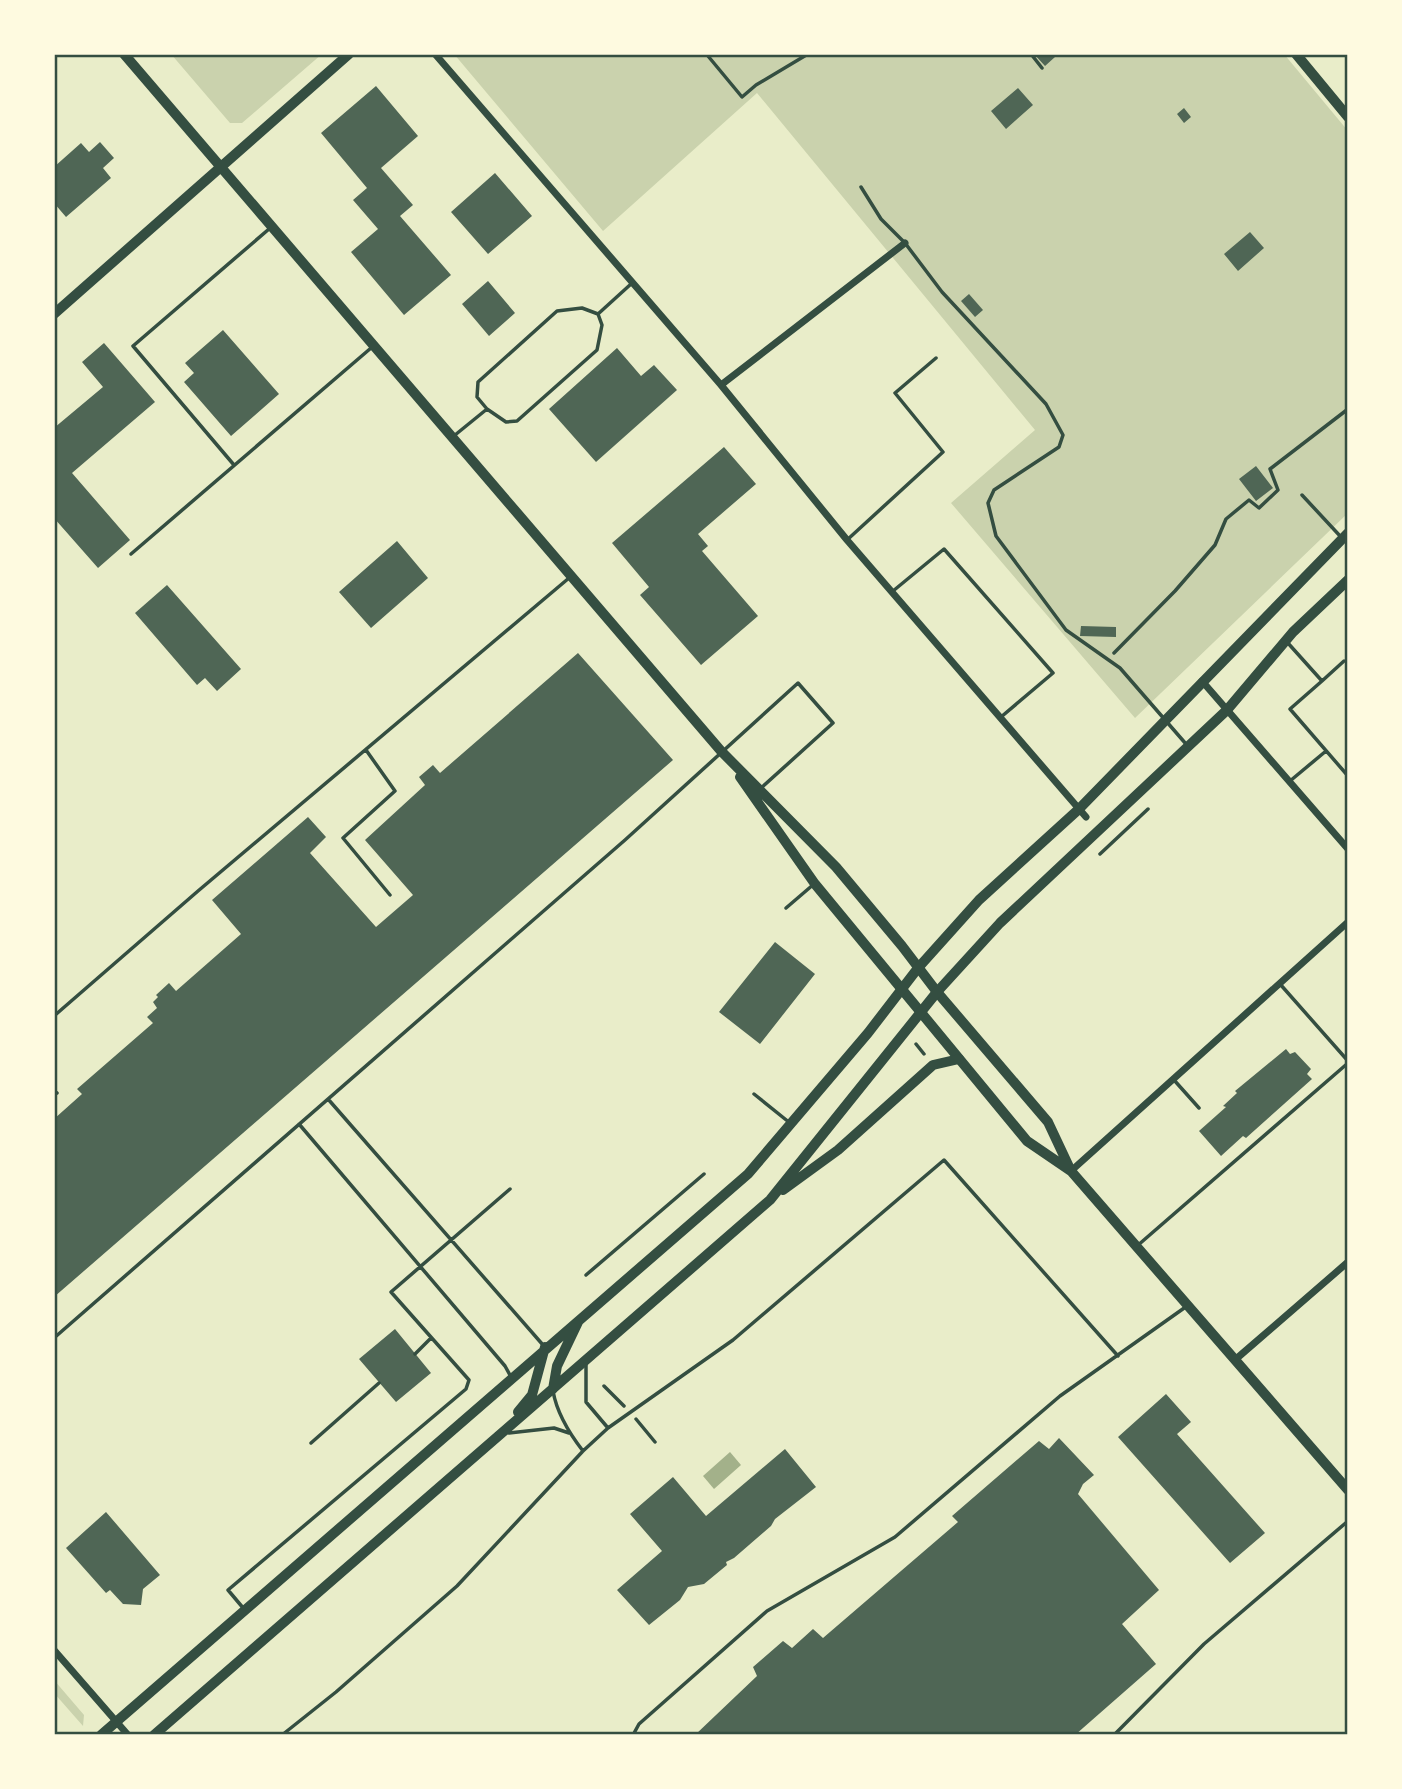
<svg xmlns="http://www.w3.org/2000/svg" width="1402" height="1789" font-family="'Exo 2',sans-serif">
<rect width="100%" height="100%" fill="#e9edc9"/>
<path fill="#cad2ad" d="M171,54H322L242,123H230Z
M454,54H1284L1348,131V513L1135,718L951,503L1035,430L757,93L603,231Z
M54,1680L84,1715L83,1726L54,1693Z"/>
<path fill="#a3b18a" d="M730,1452L741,1465L714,1489L703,1476Z"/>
<path fill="#4f6655" d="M1034,54H1053L1055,57L1045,66Z
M376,86L418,136L381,168L413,205L400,216L451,275L404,315L351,252L378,229L353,200L367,188L321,133Z
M1018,88L1033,105L1006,129L991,111Z
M1184,108L1191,117L1184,123L1177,114Z
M100,142L114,158L103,168L111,178L66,217L54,203V167L81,143L89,152Z
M495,173L532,216L488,254L451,212Z
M1250,232L1264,248L1238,271L1224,254Z
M488,281L515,313L489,336L462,304Z
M969,294L983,310L975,317L961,301Z
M223,330L279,394L231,436L184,382L194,373L185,363Z
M104,343L155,402L72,473L130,540L98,568L54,518V428L103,387L82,362Z
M617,348L641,376L654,365L677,390L596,462L549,409Z
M724,447L756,484L698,534L708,546L702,551L758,616L701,665L640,595L649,587L612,543Z
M1256,466L1273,488L1256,501L1239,479Z
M397,541L428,578L371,628L339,592Z
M167,585L241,669L217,691L205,678L197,685L135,613Z
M1081,626L1116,627V637L1080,636Z
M578,653L673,760L54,1297V1119L82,1094L77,1089L153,1023L147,1017L157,1008L153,1002L158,997L156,995L169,983L176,991L241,934L212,900L308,817L326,837L310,853L376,927L413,895L365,840L425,785L419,777L433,765L440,773Z
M775,942L815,974L760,1044L719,1012Z
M1286,1049L1290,1054L1295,1052L1311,1069L1307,1074L1312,1079L1246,1138L1243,1136L1221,1156L1199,1131L1226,1107L1223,1106L1237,1093L1235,1091Z
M395,1329L431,1373L396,1402L359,1359Z
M1166,1394L1191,1422L1177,1434L1265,1533L1230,1563L1118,1437Z
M1059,1438L1094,1475L1083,1484L1078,1494L1159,1590L1122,1624L1156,1664L1075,1735H695L757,1676L753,1667L783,1641L792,1648L813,1629L823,1638L958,1522L952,1516L1039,1441L1049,1449Z
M785,1449L816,1487L775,1519L771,1526L734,1558L726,1562L727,1565L704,1584L688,1587L680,1600L649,1625L617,1590L662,1551L630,1514L673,1477L706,1516Z
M106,1512L160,1575L143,1589L141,1605L123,1604L110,1590L106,1593L66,1548Z"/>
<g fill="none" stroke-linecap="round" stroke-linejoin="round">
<path stroke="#344e41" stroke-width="3.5" d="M1031,54L1042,68
M708,56L742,97L756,85L808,54
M1114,653L1175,591L1215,545L1226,519L1249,500L1259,508L1278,490L1270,469L1348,409
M1100,854L1148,809
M916,1044L924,1054
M604,1386L624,1406
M636,1419L655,1442"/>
<path stroke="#344e41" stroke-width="3.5" d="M861,187L881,219L905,243L942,292L1046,404L1063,435L1059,447L994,490L988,503L996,536L1066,630L1120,668L1186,744
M487,409L506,422L517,421L597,350L602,325L598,314
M455,435L487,409L477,397L478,382L557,311L582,308L598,314L631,284
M234,465L133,346L269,229
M1302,495L1341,537
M847,540L943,452L895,393L936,358
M131,554L371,348
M893,591L944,549L1053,673L1001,717
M1287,642L1322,681L1290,709L1348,776
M1322,681L1344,661
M366,750L395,791L343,838L390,895
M1290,781L1326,751
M786,908L814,884
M1280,984L1348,1061
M54,1016L198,891L569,578
M1174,1080L1199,1108
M54,1091L57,1093
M754,1094L790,1123
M328,1099L543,1345
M299,1124L505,1366L511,1377
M1137,1246L1348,1063
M586,1275L704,1174
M54,1338L625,840L798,683L833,723L760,789
M415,1354L431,1338
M586,1365V1402L608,1428
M553,1391C557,1414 569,1433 583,1451
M509,1433L554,1428L569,1433
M311,1443L379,1383
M244,1609L228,1590L466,1389L469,1380L391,1292L510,1189
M282,1735L336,1692L457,1586L583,1451L608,1428L733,1340L944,1160L1118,1356
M633,1735L639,1724L767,1611L895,1537L1060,1396L1187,1306
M1114,1735L1204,1644L1348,1521"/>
<path stroke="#344e41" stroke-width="7" d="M435,54L721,385L847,540L1086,817
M721,385L905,243
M1202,681L1348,849
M1071,1171L1348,922
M1236,1359L1348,1262
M54,1650L128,1735"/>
<path stroke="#344e41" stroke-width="10" d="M124,54L721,751L836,867L902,946L937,992L1048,1122L1071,1171
M1296,54L1348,117
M54,314L349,54
M740,777L815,884L1027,1141L1071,1171L1348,1490"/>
<path stroke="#344e41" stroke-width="10" d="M783,1190L838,1150L933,1065L959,1059
M553,1389L557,1366L578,1322
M518,1412L532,1395L545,1347
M101,1735L748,1174L868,1033L918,968L979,900L1079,809L1348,533
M154,1735L770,1200L937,992L1000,923L1227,710L1293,632L1348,580"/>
</g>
<rect width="1402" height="1789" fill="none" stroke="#fefae0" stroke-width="112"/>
<rect x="56" y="56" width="1290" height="1677" fill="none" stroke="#344e41" stroke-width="2.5"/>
</svg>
